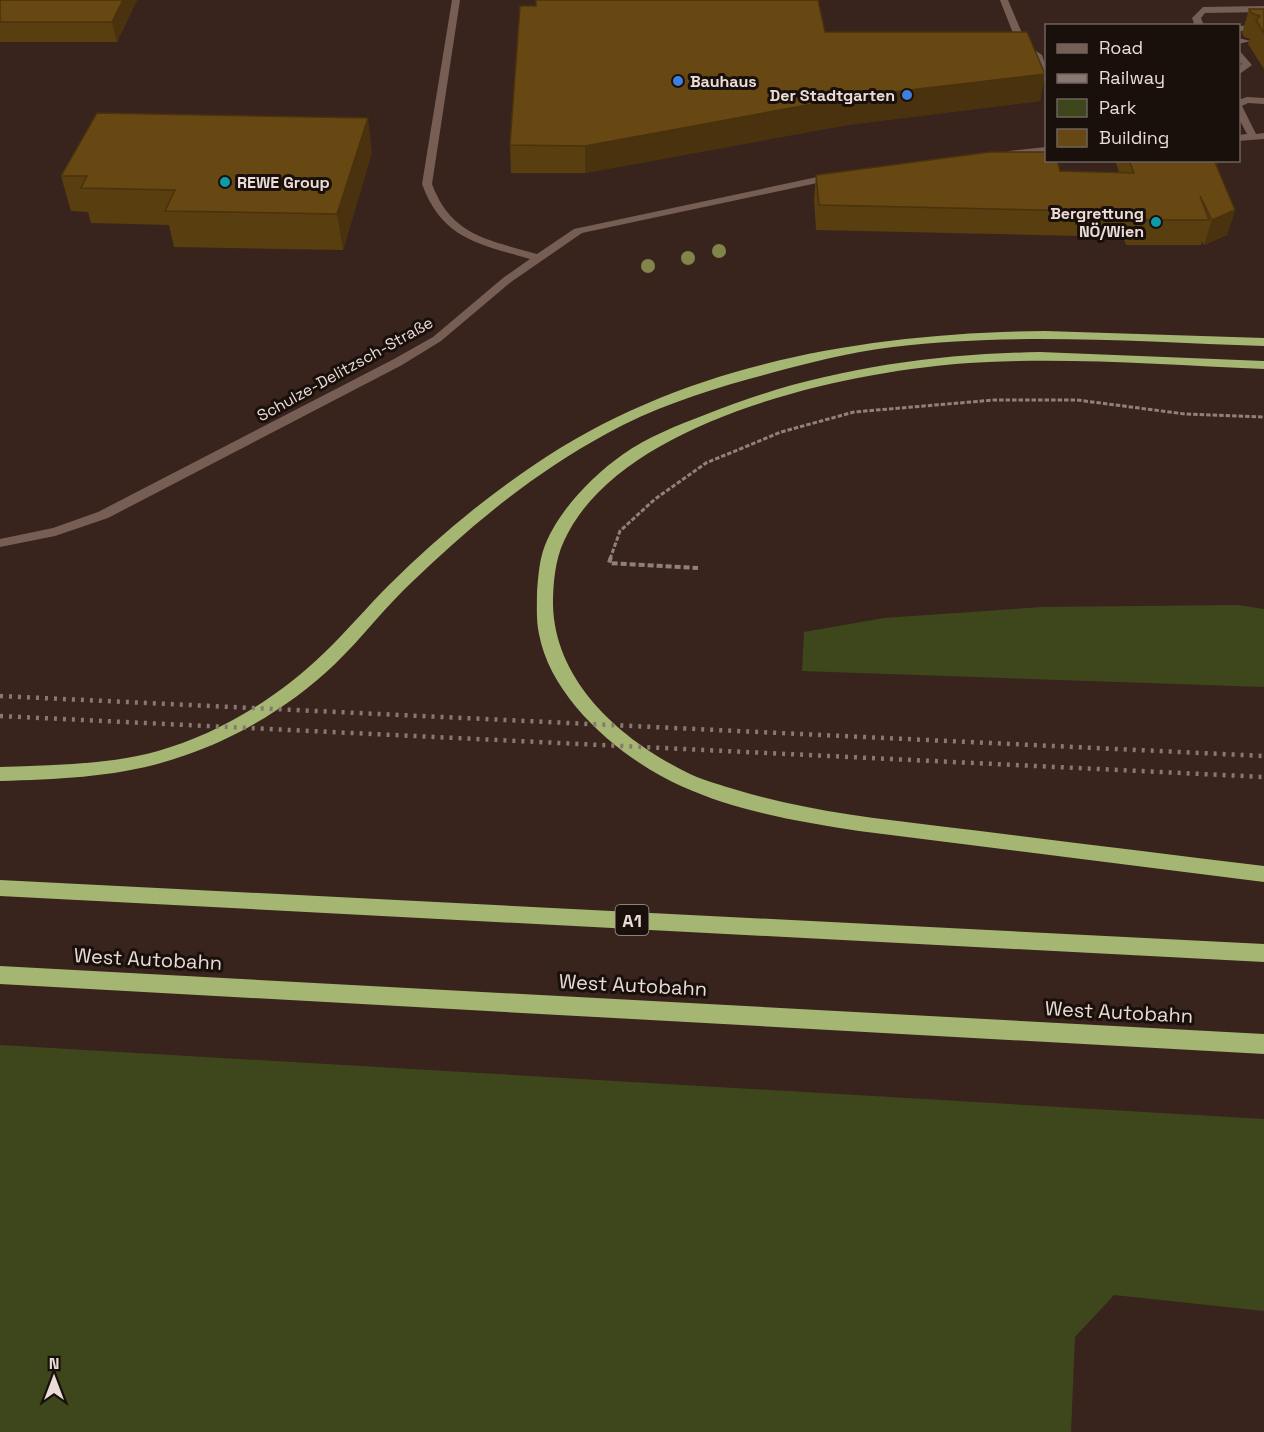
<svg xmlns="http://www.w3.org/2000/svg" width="1264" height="1432" font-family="'Space Grotesk',sans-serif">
<rect width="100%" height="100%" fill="#38241c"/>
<path fill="#3e471c" d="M1238,605L1264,609V687L802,671L804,632L884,618L1042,607Z
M0,1045L1264,1119V1311L1114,1295L1075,1337L1071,1432H0Z"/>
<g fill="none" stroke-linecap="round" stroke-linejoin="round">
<path stroke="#918079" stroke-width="3" stroke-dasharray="4.5 2" stroke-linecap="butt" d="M610,559L620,531L655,499L706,463L781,432L854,412L994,400H1077L1185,414L1264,417"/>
<path stroke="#918079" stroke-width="4" stroke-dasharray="6 3" stroke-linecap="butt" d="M611,557L609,563L698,568"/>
<path fill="#765e54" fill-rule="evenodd" d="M452,0H460L432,184C451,236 489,240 537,254L574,229L836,173L841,176L836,179L582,233L511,282L441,341L402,365L108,518L55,536L0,547V539L53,528L98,512L394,359L433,337L503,278L530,259C479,244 442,239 422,184Z
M1000,0H1008L1027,45L1042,55L1046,67V81L1041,78L1033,56L1018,46Z
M1264,6V12L1205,13L1201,18L1204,26H1195L1192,18L1203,7Z
M1264,25V31H1238L1237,26Z
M1238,38L1251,41L1238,44Z
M1238,49L1252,65L1238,75V67L1242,64L1238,59Z
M1247,97L1264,98V104L1248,103L1242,106L1256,134L1264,133V139L1238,141V135L1247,134L1238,117V100Z
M1046,147V153L1009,157L1004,154L1009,151Z"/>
<path fill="#a5b672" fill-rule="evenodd" d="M1045,331L1264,338V346C1141,342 1016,332 893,347C844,353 797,366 749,379C699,393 651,409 606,434C534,473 470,526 412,582C384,608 362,638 335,664C293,704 241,736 186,755C126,777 63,779 0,781V767C53,765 107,765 158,751C219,734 279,697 324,653C347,631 367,607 389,585C433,541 482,500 534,465C683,363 868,333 1045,331Z
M1040,352L1264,361V369C1166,365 1067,357 969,363C849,371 619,419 564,541C555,560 553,584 553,605C555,684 624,742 690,774C705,781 721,785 737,790C802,810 871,818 938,826C1047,839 1155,853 1264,866V882L859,831C799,822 736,811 681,786C623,760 551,700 539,634C536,621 537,606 537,592C538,579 539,564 543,551C555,514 591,477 622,455C647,437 678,425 707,414C813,371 926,354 1040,352Z
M0,880L1264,944V962L0,896Z
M0,966L1264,1034V1054L0,984Z"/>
<path stroke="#897871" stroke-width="4.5" stroke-dasharray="3 6" stroke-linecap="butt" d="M0,696L1264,756
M0,716L1264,777"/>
</g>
<g fill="#81854a">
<circle cx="719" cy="251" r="7"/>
<circle cx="688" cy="258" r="7"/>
<circle cx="648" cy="266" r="7"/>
</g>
<path fill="#593e0f" d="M0,0H137L117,42H0Z
M1249,9H1264V69L1248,44L1250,39L1244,37L1242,33Z
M825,32L1045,74L1040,101L847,125L585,173H511L510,145Z
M372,152L343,250L174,247L169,225L91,223L88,212L71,211L61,176Z
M1115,160H1219L1216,166L1235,210L1227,235L1204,245L1202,241L1201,245H1126L1123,237L816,230L814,199L816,175L1119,172Z"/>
<path fill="#49320d" d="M123,0H137L117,42L112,22Z
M1045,74L1040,101L847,125L585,173V146L850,97Z
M368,118L372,152L343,250L337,214Z
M1209,160H1219L1218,164L1204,178Z
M1235,210L1227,235L1204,245L1212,220Z"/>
<path fill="#684812" stroke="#49320d" stroke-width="1.5" d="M0,0H123L112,22H0Z
M536,0H818L825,32H1027L1045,74L850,97L585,146L510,145L520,6H536Z
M1249,9H1264V33L1256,20L1260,16L1251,13Z
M97,113L368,118L337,214L165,211L175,190L81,188L87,176H61Z
M990,152H1047V160H1057L1060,171L1134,173L1129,160H1214L1235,210L1212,220L1200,196L1209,220H1133L1130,212L819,205L816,175Z"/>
<g fill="#3f7fe0" stroke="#19100c" stroke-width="2">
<circle cx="678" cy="81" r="6"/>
<circle cx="907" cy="95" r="6"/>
</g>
<g fill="#0f9aa8" stroke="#19100c" stroke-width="2">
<circle cx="225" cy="182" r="6"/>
<circle cx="1156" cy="222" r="6"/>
</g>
<g text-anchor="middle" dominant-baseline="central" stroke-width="6" stroke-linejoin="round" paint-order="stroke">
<g font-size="16" font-weight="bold" fill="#ebdcd7" stroke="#19100c" text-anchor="start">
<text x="690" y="81">Bauhaus</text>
<text x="895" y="95" text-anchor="end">Der Stadtgarten</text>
<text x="237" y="182">REWE Group</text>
<text x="1144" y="213" text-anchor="end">Bergrettung<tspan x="1144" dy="18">NÖ/Wien</tspan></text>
</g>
<g font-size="16" fill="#ebdcd7" stroke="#19100c">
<text transform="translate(345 369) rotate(-29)">Schulze-Delitzsch-Straße</text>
</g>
<rect fill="#19100c" stroke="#ac9f9a" stroke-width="1.5" x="615.5" y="905" width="33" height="30" rx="4.5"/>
<g font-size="18" font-weight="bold" fill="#ebdcd7">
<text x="632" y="920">A1</text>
</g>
<g font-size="20" fill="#ebdcd7" stroke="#19100c">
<text transform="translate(148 959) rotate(3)">West Autobahn</text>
<text transform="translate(633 985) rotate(3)">West Autobahn</text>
<text transform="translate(1119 1012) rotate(3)">West Autobahn</text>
</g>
</g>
<rect x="1045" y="24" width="195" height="138" fill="#19100c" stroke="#6d625d" stroke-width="1.5"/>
<rect x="1057" y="44" width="30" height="9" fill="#765e54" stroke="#6d625d" stroke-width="1.5"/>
<text x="1099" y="54" font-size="18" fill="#ebdcd7">Road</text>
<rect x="1057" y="74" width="30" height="9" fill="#897871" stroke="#6d625d" stroke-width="1.5"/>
<text x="1099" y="84" font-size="18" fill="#ebdcd7">Railway</text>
<rect x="1057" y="99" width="30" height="18" fill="#3e471c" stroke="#6d625d" stroke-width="1.5"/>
<text x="1099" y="114" font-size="18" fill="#ebdcd7">Park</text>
<rect x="1057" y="129" width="30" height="18" fill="#684812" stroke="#6d625d" stroke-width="1.5"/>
<text x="1099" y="144" font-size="18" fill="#ebdcd7">Building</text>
<g transform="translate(54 1378)" stroke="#19100c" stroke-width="4.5" paint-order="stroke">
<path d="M0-4.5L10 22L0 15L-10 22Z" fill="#ebdcd7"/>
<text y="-9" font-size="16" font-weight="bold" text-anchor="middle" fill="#ebdcd7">N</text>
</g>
</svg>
